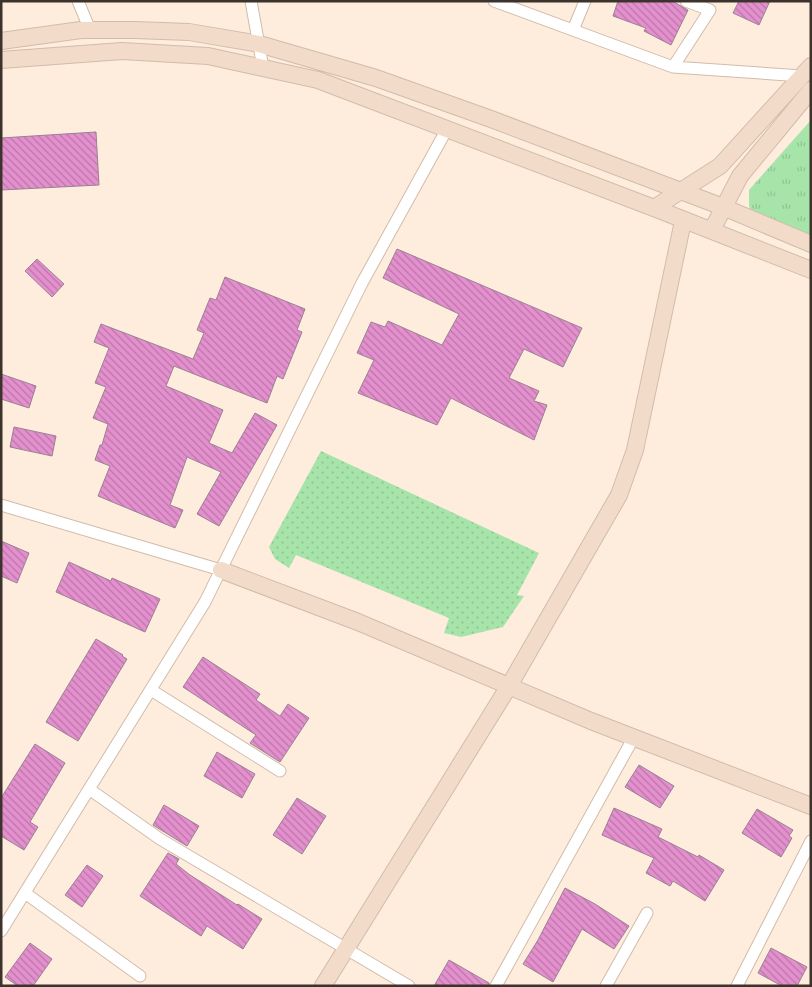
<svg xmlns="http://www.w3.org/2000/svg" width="812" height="987" font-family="Rubik,sans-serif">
<defs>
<pattern id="grass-dots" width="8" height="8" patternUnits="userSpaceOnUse" patternTransform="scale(1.25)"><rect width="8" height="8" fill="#a6e4aa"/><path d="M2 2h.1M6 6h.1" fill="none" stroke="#90c492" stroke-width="1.8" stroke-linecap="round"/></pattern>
<pattern id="park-tufts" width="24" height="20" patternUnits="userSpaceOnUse" patternTransform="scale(1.25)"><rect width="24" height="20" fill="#a6e4aa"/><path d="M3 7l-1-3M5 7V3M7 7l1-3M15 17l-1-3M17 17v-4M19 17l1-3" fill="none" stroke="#90c492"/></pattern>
<pattern id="building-back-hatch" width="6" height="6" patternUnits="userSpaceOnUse" patternTransform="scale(1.25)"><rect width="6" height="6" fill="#e490ce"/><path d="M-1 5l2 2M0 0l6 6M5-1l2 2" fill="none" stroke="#ba76a7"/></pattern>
</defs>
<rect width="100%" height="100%" fill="#feecdd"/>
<path fill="url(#grass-dots)" d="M321,451L539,553L517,595L524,596L503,627L461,637L444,633L449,618L296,555L289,568L275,559L269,547Z"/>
<path fill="url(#park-tufts)" d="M811,120V240L751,214L749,205V190Z"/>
<path fill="url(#building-back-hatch)" stroke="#988292" d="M618,1H672L688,10L671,45L644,31L646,28L613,16Z
M739,1H770L759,25L733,13Z
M96,132L99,185L1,190V138Z
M397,249L582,328L563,367L524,349L509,378L539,391L534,401L547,405L534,440L451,398L437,425L358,393L374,360L357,353L371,322L385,327L388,321L442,345L459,314L383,278Z
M37,259L64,284L52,297L25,271Z
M225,277L305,309L297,330L302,332L283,379L277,376L267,403L174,366L166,386L223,410L209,443L232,453L255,413L277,425L219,526L197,514L221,472L187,457L170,505L183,510L175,528L98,496L110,466L95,460L100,445H102L108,424L93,418L106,387L95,383L109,348L94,342L101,324L193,359L204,333L197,330L210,298L216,300Z
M1,374L36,386L29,408L1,399Z
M14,427L56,436L52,456L10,447Z
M1,541L29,553L17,583L1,576Z
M69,562L111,581L112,578L160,599L145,632L56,592Z
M96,639L123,655L122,656L127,659L78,741L46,722Z
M203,657L260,694L256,700L280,716L288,704L309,718L280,762L250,743L256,735L183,687Z
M35,744L65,763L30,822L38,827L24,850L1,836V798Z
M217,752L255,774L242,798L204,776Z
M639,765L674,786L660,808L625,787Z
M297,798L326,816L302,854L273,835Z
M164,805L199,826L187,846L153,825Z
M614,808L662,829L658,837L698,857L699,855L724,870L705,901L673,881L670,886L646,873L654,858L602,835Z
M757,809L793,830L789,836L792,838L781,857L742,833Z
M168,853L179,859L176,864L190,875L237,905L238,904L262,919L243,949L207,926L201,936L140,896Z
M87,865L103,876L82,907L65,895Z
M565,888L595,904L629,926L614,949L582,929L553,982L523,964L538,940Z
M30,943L52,959L33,986H18L5,977Z
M771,948L807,967L797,986H782L758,973Z
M449,960L489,983V986H434Z"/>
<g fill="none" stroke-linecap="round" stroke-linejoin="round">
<g stroke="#d1bcaa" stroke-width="13">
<path id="street" d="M78,1L90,30
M251,1L263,68
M494,1L673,67L802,76
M573,30L585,1
M673,67L710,10L686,1
M1,505L221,570
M151,690L280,771
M89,789L160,839L409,986
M25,893L140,976
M1,931L205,602L362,283L447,129
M496,986L634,737
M606,986L647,913
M737,986L811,841"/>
</g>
<g stroke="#d1bcaa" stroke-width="18">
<path id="secondary" d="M1,41L81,30H135L189,32L259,44L376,78L491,119L723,207L811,244
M1,60L122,51L208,56L318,80L654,208L811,270
M654,208L720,166L811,66
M712,230L740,176L811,90
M221,570L358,622L591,721L811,806
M323,986L509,686L619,495L635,450L683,221"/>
</g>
<use href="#street" stroke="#fff" stroke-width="11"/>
<use href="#secondary" stroke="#f2dbc8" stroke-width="16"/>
</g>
<rect width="812" height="987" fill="none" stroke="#3c332c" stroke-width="5"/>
</svg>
